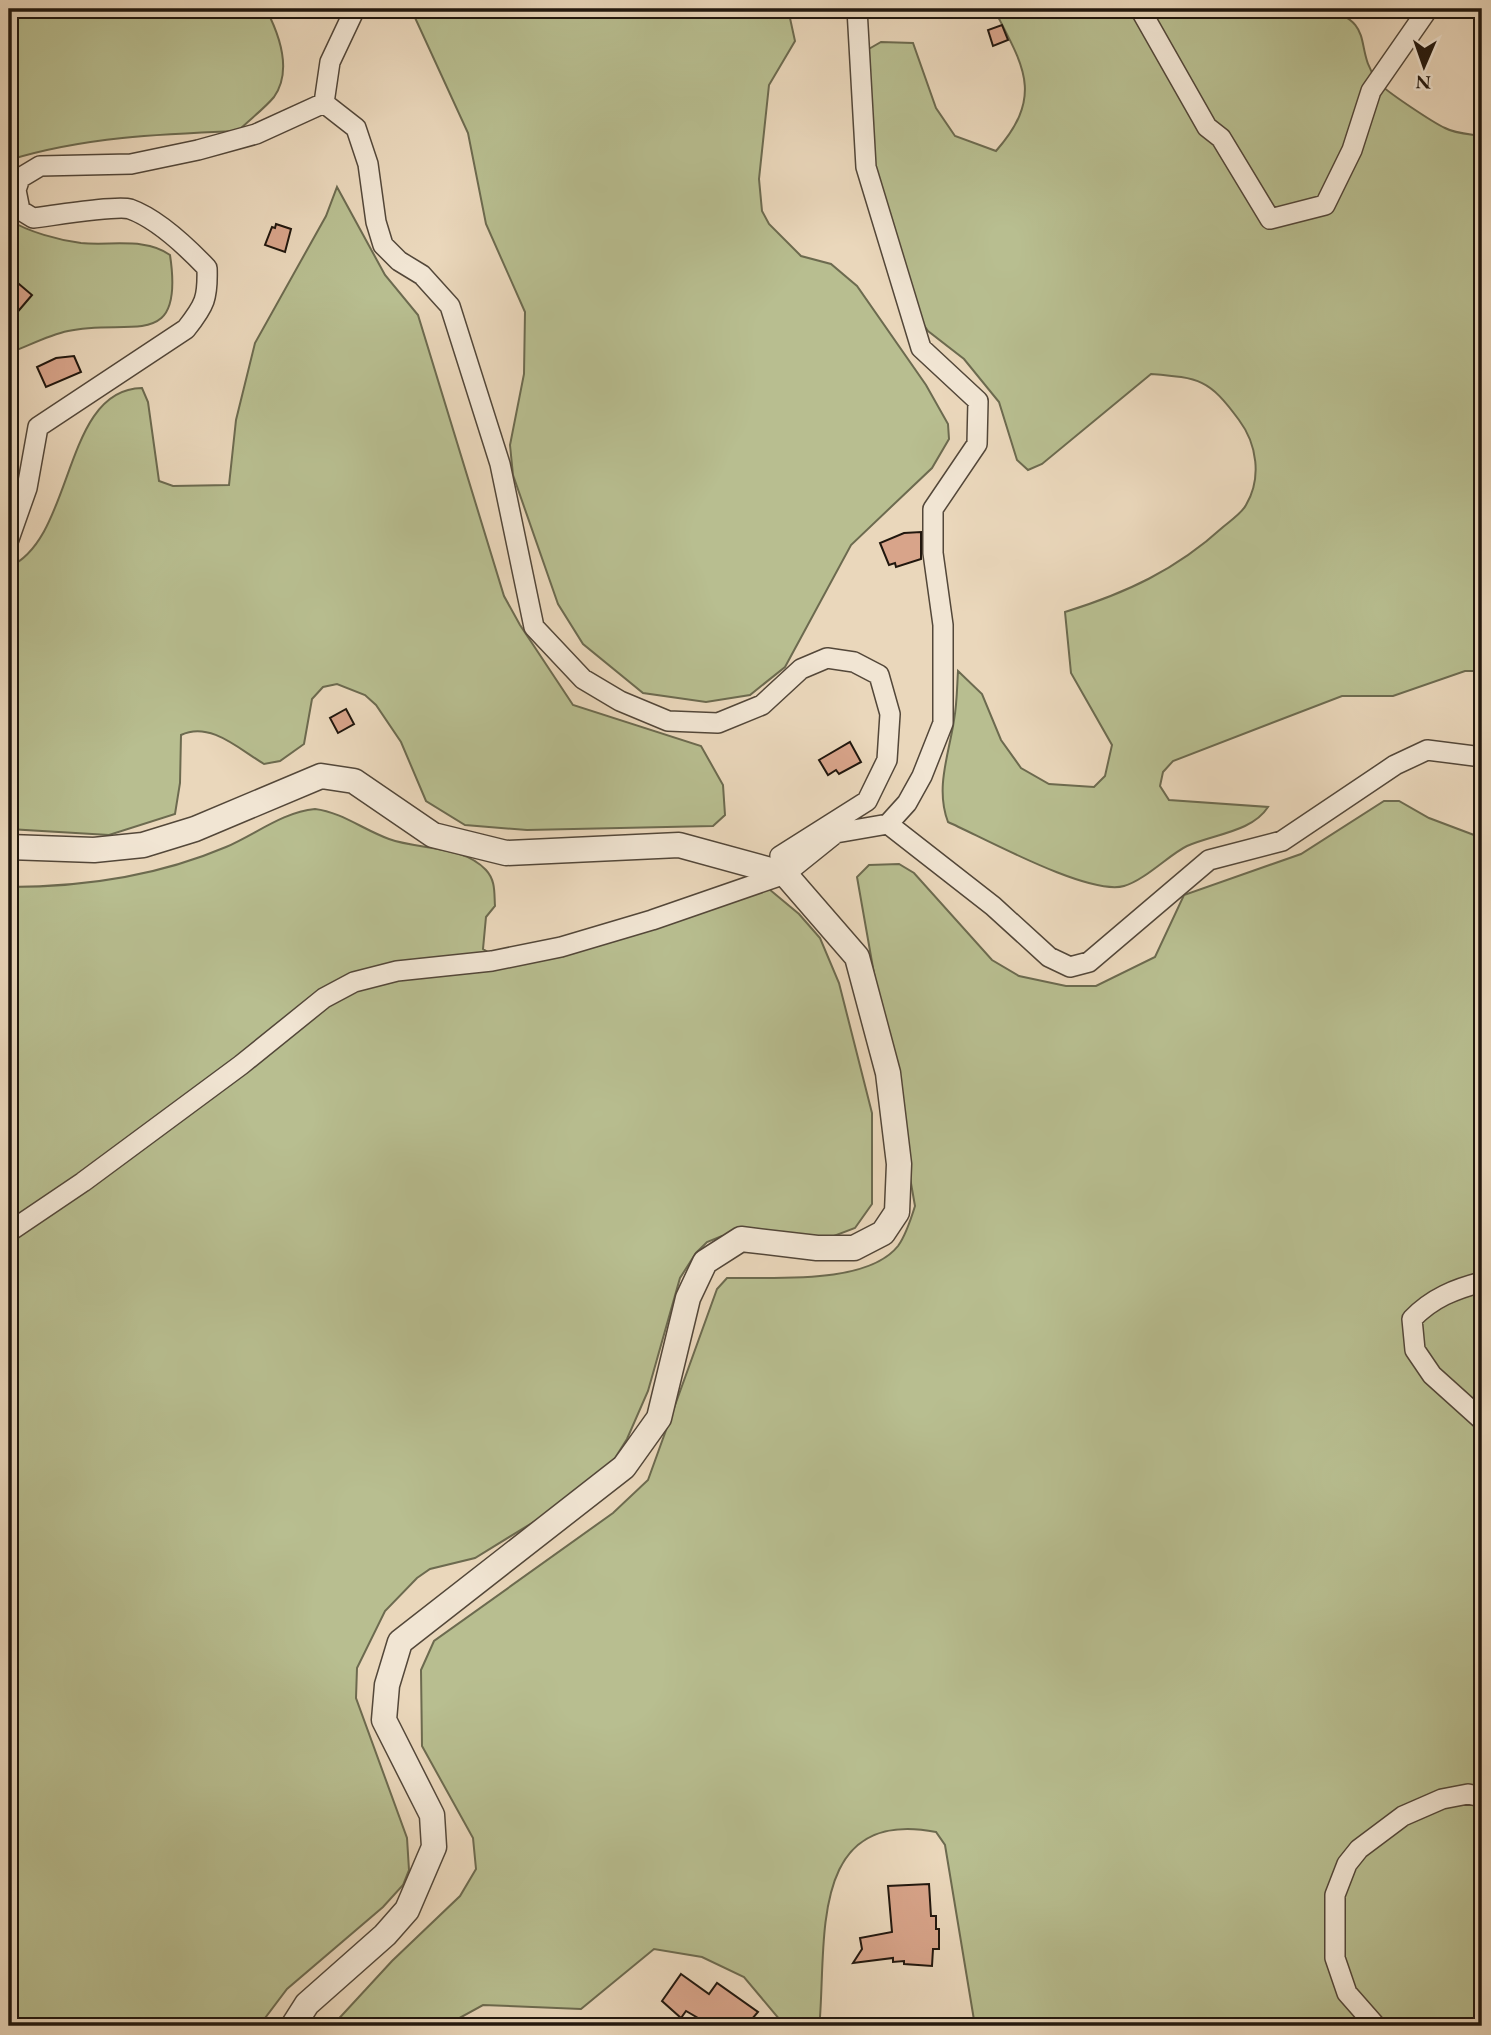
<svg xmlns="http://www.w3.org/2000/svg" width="1491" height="2035" font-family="'EB Garamond',serif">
<rect width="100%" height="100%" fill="#ead7bb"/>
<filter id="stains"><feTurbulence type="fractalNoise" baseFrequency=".00286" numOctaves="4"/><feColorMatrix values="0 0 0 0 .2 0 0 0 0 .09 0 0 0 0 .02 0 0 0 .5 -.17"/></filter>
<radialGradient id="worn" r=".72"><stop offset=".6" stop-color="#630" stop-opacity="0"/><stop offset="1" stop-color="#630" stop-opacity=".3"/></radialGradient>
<path fill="#b8be90" stroke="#6c6a4f" stroke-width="2" d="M9,9H266C279,34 293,70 274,97C264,109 249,120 238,131C160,134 84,137 9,160Z
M411,9H788L795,41L769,85L759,179L762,211L769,224L801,256L831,264L857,286L926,385L948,424L949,439L932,468L851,545L785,667L750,695L706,702L643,693L583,644L558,604L513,475L510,445L524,374L525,312L486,224L468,133Z
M994,9H1325C1378,23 1352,48 1378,82C1385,91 1434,123 1445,128C1456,134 1470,134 1482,136V671H1465L1393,696H1342L1173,761L1163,772L1160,786L1169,800L1268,807C1252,832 1214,834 1187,846C1170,854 1145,880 1124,886C1089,896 984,838 948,822C935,788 949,754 954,720C957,704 957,687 958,671L982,694L1001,740L1021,768L1049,784L1094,787L1105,776L1112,745L1071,673L1065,612C1126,593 1176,570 1223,527C1230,521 1242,513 1246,505C1262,478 1257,444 1239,420C1209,379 1200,378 1151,374L1042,464L1028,470L1017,460L999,402L964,359L928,331L910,306L874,185L867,50L881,42L913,43L936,108L955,136L996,151C1045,95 1023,66 994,9Z
M337,187L385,275L418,315L504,596L520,625L573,705L701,746L723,785L725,815L713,826L527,830L465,825L426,801L401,742L376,705L365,695L337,684L323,687L312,699L304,744L280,761L264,764C239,749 210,721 181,735L180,783L175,814L109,835L9,829V567C75,538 62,389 142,388L148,402L159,481L173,486L229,485L236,420L255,343L326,216Z
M9,220C29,232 58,240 81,243C110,246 146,237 170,255C185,354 129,317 68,331C49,335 30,345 12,352L9,357Z
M1384,801H1399L1429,818L1482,838V2026H975L945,1845L936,1832C811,1808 826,1934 820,2017L816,2026H785L744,1977L702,1957L654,1949L581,2009L483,2005L445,2026H332L392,1961L460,1896L476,1869L473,1838L422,1746L421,1670L434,1641L613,1513L648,1480L717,1289L727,1278C773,1277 867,1285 898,1246C906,1235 911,1219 915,1206L857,877L869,865L899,864L914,873L992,960L1019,976L1066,986H1096L1155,957L1184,895L1301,854Z
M315,809C341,812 364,830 389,839C419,850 463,845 486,870C496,881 494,893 495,906L486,917L483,949L498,958L763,884L799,914L820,938L839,983L872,1113V1204L855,1228L826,1239L751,1234L722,1236L707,1242L696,1253L680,1278L648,1391L627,1439L610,1466L561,1501L550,1512L475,1558L430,1569L417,1578L385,1611L357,1668L356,1698L407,1838L409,1870L403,1885L383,1907L287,1989L259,2026H9V887C82,887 158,876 226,847C256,834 283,812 315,809Z"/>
<path fill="#d8a48a" stroke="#21170e" stroke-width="2" d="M1002,25L1008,40L993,46L988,30Z
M276,224L291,229L285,252L265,245L272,227L275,228Z
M19,284L32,295L9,322V297Z
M74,356L81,372L46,387L37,367L56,358Z
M921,532V559L896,567L895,563L889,565L880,543L904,533Z
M346,709L354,724L338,733L330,718Z
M850,742L861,762L839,774L836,770L828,775L819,760Z
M929,1884L931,1916H936V1929H939V1949H933L932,1966L904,1964V1961L893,1962V1958L853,1963L862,1949L860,1938L892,1932L888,1886Z
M681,1974L709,1994L717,1983L758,2012L746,2026H712L686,2011L681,2018L662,2001Z"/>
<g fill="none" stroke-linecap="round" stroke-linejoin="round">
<g stroke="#534739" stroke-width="22">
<path id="minor" d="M1140,9L1207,127L1221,138L1270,219L1325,205L1352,150L1371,91L1428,9
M324,103L356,128L368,164L376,222L383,245L399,261L422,275L450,306L500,464L534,627L583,679L620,701L668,721L718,723L762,705L801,669L827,658L854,662L879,675L890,714L887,760L867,801L780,856L785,874
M324,103L330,62L355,9
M9,539L27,488L38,427L186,329C205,305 208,298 207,268C187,247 158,219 130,209C117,205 51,216 33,218L20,210L16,190L20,178L40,166L131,164L198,150L256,134L324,103
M888,824L993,906L1049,957L1070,967L1089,962L1209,860L1282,841L1395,765L1427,750L1482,757
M9,1232L83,1182L241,1065L324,998L354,982L397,971L492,961L561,947L652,920L785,874L836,833L888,824L907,803L922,776L943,723V625L933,553V509L977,444L978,401L921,348L866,167L857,9
M1482,1282C1455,1289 1432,1298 1412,1319L1415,1350L1432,1375L1482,1420
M1376,2026L1347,1993L1335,1958V1895L1347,1864L1359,1849L1403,1816L1442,1799L1468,1794L1482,1797"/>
</g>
<g stroke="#534739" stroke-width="27">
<path id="tertiary" d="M9,847L94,850L143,845L195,829L321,776L354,781L433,835L506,853L679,845L785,874L857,957L888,1073L899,1164L897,1212L883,1233L854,1248H817L741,1239L705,1262L688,1298L659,1418L624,1467L400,1642L387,1685L384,1720L432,1815L434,1847L407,1910L385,1935L307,2004L293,2026"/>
</g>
<use href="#minor" stroke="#f1e5d3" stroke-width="19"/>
<use href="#tertiary" stroke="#f1e5d3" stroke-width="24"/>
</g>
<rect width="1491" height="2035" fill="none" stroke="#ead7bb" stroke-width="35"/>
<rect x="10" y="10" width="1470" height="2014" fill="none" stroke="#21170e" stroke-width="3.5"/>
<rect x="18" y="18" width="1456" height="2000" fill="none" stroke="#21170e" stroke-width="2"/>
<g transform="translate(1424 66) rotate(182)" stroke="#f1e5d3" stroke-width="5" paint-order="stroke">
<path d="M0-5L12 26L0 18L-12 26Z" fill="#21170e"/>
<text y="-10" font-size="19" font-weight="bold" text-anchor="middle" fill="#21170e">N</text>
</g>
<rect width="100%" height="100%" filter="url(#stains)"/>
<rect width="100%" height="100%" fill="url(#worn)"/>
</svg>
